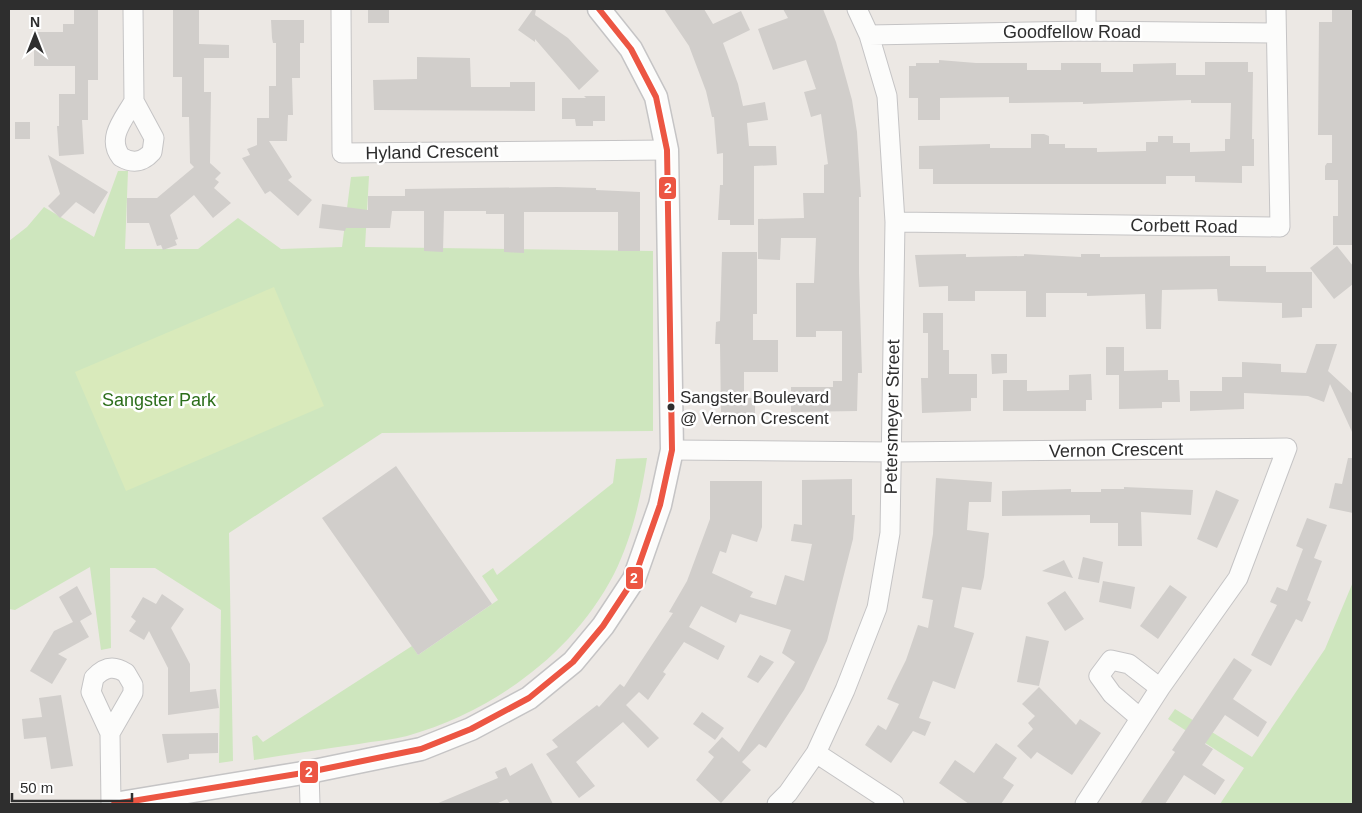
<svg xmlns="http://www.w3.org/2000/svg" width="1362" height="813" font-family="Arial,sans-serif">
<rect width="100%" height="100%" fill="#ece8e4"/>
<path fill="#cee6be" d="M118,171H128L125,249H198L238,218L281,249L342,247L351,177L369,176L365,247L653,251V431L382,433L229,533L233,761L219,763L221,610L155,568H110L111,648L101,650L90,567L15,610L9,609V241L27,227L44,207L94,237Z
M647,458C641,497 632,538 614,574C572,655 493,711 407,736C392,740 374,741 359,744C324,749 289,754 254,760L252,737L257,735L263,742L412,646L418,655L498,600L482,576L493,568L497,575L613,483L616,459Z
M1353,582V804H1220L1244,768L1168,719L1175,709L1252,757L1325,649Z"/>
<path fill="#d9eabb" d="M274,287L324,406L126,491L75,372Z"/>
<path fill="#d1cecb" d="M173,9H199V44L229,45V58H204V92H211L210,163L221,173L215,179L219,182L214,188L231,203L213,218L194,195L170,215L178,239L175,240L177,245L163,250L161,245L157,246L149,223H127V198H157L194,167L190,163L189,117H182V77H173Z
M368,9H389V23H368Z
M533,9H536L535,15L568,38L599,71L579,90L535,39V42L518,30Z
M664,9H704L713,24L741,11L750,30L723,43L738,84L743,106L765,102L768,120L747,123L749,146H776L777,165L754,166V225H730V220H718L720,185H723V153L717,154L714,117H712L706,91L689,46Z
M783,9H823L836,42L852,100L857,132L861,197H859V273L862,373H858L857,411L791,412V387H833V381H842V331H816V337H796V283H814L816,238H781L780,260L758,259V219L804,218L803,193H824V165L828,164L821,114L811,117L804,92L816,89L806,60L773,70L758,29L788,18Z
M1332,9H1353V245H1333V216H1338V180H1325V166L1327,163H1332V135H1318L1319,22H1332Z
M74,10H98V80H88V120H82L84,154L59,156L57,126H59V94H75V66H34V32H63V24H74Z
M271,20H304V43H300V78H292L293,115H288L287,141H269L292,177L288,180L312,200L298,216L270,191L265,194L242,158L250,155L247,149L257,145V118H269V86H276V43H273L272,38Z
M417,57L470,58L471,87H510V82H535V111L374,110L373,80L417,79Z
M939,60L976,63H1027V70H1061V63H1101V72H1133V64L1176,63V75H1205V62H1248V72H1253L1252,139H1254V166H1242V183L1195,182V176H1166V184H933V169H919V146L990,144V148H1031V134H1044L1049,136V144H1065V148H1097V152L1146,151V142H1158V136H1173V143H1190V152L1225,151V139H1230L1231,103H1191V100L1083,104V102L1009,103V97L940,98V120H918V98H909V66H916V63H939Z
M584,96H605V121H593V126H576L575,119H562V98H586Z
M15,122H30V139H15Z
M48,155L108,192L94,214L76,202L60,218L48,206L60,194Z
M557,187L596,188V190L640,192V251H618V212H524V253L504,252V214H486V211H444L443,252L424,251V211H392L390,228H346L345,231L319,228L322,204L368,210V196H405V189Z
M1337,246L1353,266V284L1334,299L1310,268Z
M722,252H757V314H753V340H778V372H744V398H755V423H724V412H721L720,344H715L716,322L720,321Z
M966,254V257L1024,256V254L1081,257V254H1100V257L1230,256V266H1266V272H1312V308H1302V317L1282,318V303L1218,301L1217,289L1162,290L1161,329H1146L1145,294L1087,296V293H1046V317H1026V291H975V301H948V286L919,287L915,255Z
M923,313H943V350H949V374H977V398H971V411L922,413L921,378H928V333H923Z
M1316,344H1337L1328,371L1353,394V434L1330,384L1324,402L1308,396L1244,393V409L1190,411V391H1222V377H1242V362L1281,364V372L1306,373Z
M1106,347H1124V371L1168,370V380H1179L1180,402H1162V408L1119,409V375H1106Z
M991,354H1007V373L992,374Z
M1091,374L1092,400H1086V411H1003V380H1027V391L1069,390V375Z
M1348,458H1353V513L1329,508L1335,483L1342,484Z
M396,466L492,604L418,655L322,518Z
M936,478L992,482L991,502H969L967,530L989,533L984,577L981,590L962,587L954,627L974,633L955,689L933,681L919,718L931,722L925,736L913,731L891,763L865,745L878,725L886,730L899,704L887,699L894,684L906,660L918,625L928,628L933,600L922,598L933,534Z
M852,479V515H855L853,539L827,641L804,690L766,748L759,744L742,762L751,770L721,803L696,780L714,757L708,752L722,737L739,752L795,662L782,653L791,630L740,614L736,623L701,606L689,627L725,646L718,660L684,642L663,672L666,674L648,700L639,692L626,705L659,738L648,748L623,722L576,762L595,786L579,798L546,754L558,747L552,740L597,705L599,707L620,684L624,687L673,613L669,612L687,581L710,519V481H762V527L757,542L732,534L726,553L720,551L712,573L753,592L750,597L776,605L785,575L804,581L812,544L791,541L794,524L802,525V480Z
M1124,487L1193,490L1191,515L1141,512L1142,546H1118V523H1090V515L1002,516V491L1071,489V492H1101V489H1124Z
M1216,490L1239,500L1217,548L1197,539Z
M1307,518L1327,525L1314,558L1322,561L1307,600L1311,602L1302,622L1296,619L1271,666L1251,655L1277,605L1270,602L1277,587L1287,591L1303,549L1296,546Z
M1083,557L1103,562L1099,583L1078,579Z
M1064,560L1073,578L1042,571Z
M1103,581L1135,587L1131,609L1099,602Z
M1170,585L1187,597L1158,639L1140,626Z
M77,586L92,614L80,621L89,637L58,654L67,659L52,684L30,671L54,631L73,622L59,597Z
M1065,591L1084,619L1065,631L1047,603Z
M162,594L184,609L171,628L190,664V692L216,689L219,708L168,715V668L149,631L144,640L129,631L136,621L131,617L143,597L156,604Z
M1026,636L1049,641L1039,686L1017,682Z
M760,655L774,662L758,683L747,677Z
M1234,658L1252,670L1233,699L1267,722L1258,737L1225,715L1205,744L1213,749L1202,765L1225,780L1215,795L1184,775L1165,804H1140L1175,752L1172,750Z
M1039,687L1076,725L1080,719L1101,733L1072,775L1037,752L1031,759L1017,746L1033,729L1028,723L1035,716L1022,704Z
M61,695L73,766L51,769L46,737L24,739L22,719L42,717L39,698Z
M702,712L724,728L715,740L693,724Z
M218,733V753L189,754V759L167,763L162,734Z
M996,743L1017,758L1003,778L1014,785L1001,804H969L939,783L955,760L974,773Z
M532,763L553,804H510L507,799L496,804H436L498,778L495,772L506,767L510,776Z"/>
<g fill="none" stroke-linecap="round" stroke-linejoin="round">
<g stroke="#c5c4c5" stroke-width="21">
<path id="minor" d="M133,9L134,101L154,138L152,152C143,162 133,164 121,157C106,138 124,119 134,101
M341,9L342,153L667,150
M1086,9V31
M869,35L1086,31L1275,33
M895,222L1280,227L1276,9
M672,450L892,452L1287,448L1238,578L1160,688L1085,804
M1140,718L1112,694L1099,676L1111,660L1129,664L1160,688
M110,733L133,693V685L126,673C114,665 104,667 94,678L91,692L110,733L111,804
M816,753L894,804
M309,772L310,804
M777,804L788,793L816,753L845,690L877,608L890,533L895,222L887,96L869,35L857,9"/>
</g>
<g stroke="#c5c4c5" stroke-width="25">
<path id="tertiary" d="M114,804L309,772L421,749L471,729L529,698L573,662L603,626L634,579L660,505L672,450L667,150L656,97L631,49L599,9"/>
</g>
<use href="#minor" stroke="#fcfcfb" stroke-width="19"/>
<use href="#tertiary" stroke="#fcfcfb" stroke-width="22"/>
<g stroke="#fff" stroke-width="10">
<path id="bus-1" d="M114,804L309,772L421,749L471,729L529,698L573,662L603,626L634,579L660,505L672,450L667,150L656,97L631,49L599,9"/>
</g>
<use href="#bus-1" stroke="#ec5643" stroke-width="6"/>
</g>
<circle fill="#2e2e2e" stroke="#fff" stroke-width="2" cx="671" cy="407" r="4.5"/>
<g text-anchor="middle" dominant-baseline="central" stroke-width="5" stroke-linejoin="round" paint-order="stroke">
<g font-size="17" fill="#2e2e2e" stroke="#fff" text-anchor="start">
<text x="680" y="397">Sangster Boulevard<tspan x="680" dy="21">@ Vernon Crescent</tspan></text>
</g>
<g font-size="18" fill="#2e2e2e" stroke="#fff">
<text x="1072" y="32">Goodfellow Road</text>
<text transform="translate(432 152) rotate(-1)">Hyland Crescent</text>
<text transform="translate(1184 226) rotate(1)">Corbett Road</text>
<text transform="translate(892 417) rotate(-89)">Petersmeyer Street</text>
<text transform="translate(1116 450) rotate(-1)">Vernon Crescent</text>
</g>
<g font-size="18" fill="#2c6e1b" stroke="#fff">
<text x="159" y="400">Sangster Park</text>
</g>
</g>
<g stroke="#fff" stroke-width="2">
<rect x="658" y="176" width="19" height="24" rx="5" fill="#ec5643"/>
<rect x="625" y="566" width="19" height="24" rx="5" fill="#ec5643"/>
<rect x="299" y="760" width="20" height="24" rx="5" fill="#ec5643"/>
</g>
<g font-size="14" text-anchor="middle" font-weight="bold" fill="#fff">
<text x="668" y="193">2</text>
<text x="634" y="583">2</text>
<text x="309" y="777">2</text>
</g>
<rect width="1362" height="813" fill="none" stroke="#2e2e2e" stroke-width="20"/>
<g transform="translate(35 35)" stroke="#ffffff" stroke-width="4" paint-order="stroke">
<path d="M0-4L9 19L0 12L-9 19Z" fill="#2e2e2e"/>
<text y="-8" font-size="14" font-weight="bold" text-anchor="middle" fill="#2e2e2e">N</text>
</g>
<path d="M12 793v8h120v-8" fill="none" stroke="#2e2e2e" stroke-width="2.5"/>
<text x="20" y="793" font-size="15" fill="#2e2e2e" stroke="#ffffff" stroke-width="4" paint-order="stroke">50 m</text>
</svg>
